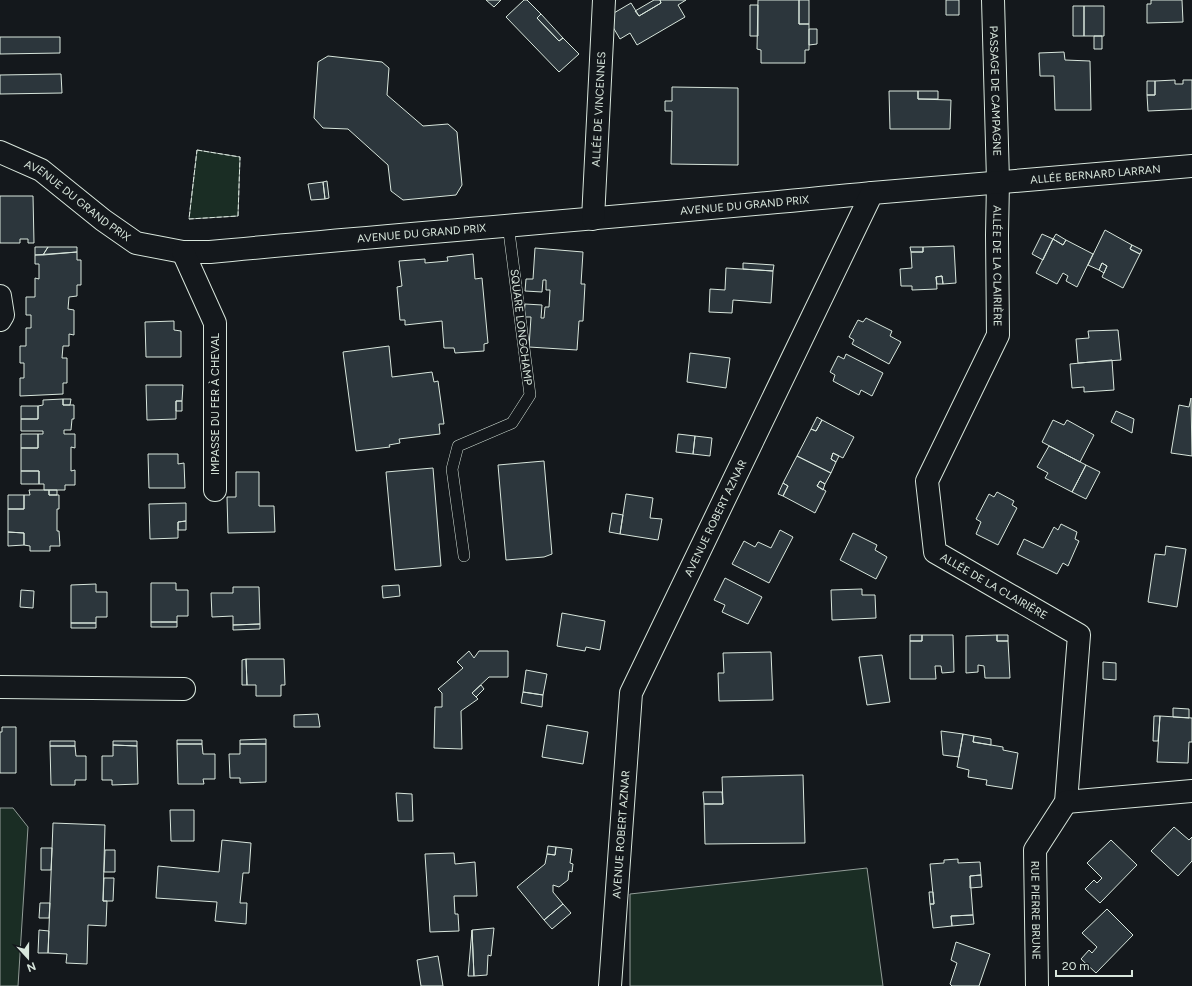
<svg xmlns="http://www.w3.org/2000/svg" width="1192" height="986" font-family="Figtree,sans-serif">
<rect width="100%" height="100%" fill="#14181c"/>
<path fill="#1a2d24" stroke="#939e99" d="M197,150L240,157L238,216L189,219Z
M0,808H13L28,827L18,986H0Z
M867,868L883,986H630V894Z"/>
<path fill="#2c363c" stroke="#d8e6dc" d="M486,0H501L494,7Z
M524,0H527L541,14L537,18L559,41L563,38L579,54L559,72L506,17Z
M654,0H660L661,3L639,16L635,11Z
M660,0H686L678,5L685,17L637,45L630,33L620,39L607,17L631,3L639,16L661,3Z
M758,0H799V24H809V50H805V63H761V50L757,49Z
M799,0H809V24H799Z
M946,0H959V15H946Z
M1151,0H1182L1183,22L1147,23V4H1151Z
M750,5H758V36H750Z
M1073,6H1084V36H1073Z
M1084,6H1104V36H1084Z
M541,14L563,38L559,41L537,18Z
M809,29H817V44L809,45Z
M1094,36H1102V49H1094Z
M0,37H60V53L0,54Z
M1064,52L1065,60L1090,61L1091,110H1055L1054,76H1040L1039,53Z
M328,56L382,62L389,68L387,95L423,126L448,124L457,132L462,185L456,195L403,200L391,191L388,165L348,129L323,128L314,118L318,62Z
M61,74L62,93L0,94V75Z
M1175,80V84H1183V80H1192V109L1148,111L1147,95H1155V81Z
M1147,81H1155V95H1147Z
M672,87L738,88V165L671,164L672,111H665V101H672Z
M889,91H918V99L951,100L950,129H890Z
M918,91H938V99H918Z
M327,181L329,198L325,199L323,182Z
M323,182L325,199L311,200L308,184Z
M0,196H33L34,243H28V239H20V243H0Z
M1105,230L1132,245L1130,249L1140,254L1123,288L1102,277L1107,266L1102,263L1099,270L1088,265Z
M1042,234L1053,239L1043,260L1032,254Z
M1056,234L1066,240L1063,245L1053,239Z
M1053,239L1063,245L1066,240L1093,254L1077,287L1066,281L1068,276L1063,273L1057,284L1036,273Z
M1132,245L1142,250L1140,254L1130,249Z
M954,246L956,283L943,284L942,276L936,277L937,289L912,290V286H901L900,269L912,268L911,252H923V247Z
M35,247H48L43,255H35Z
M48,247H77V252L43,255Z
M910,247H923V252H911Z
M535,248L583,252L581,284H585L583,321H579L577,350L529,347L531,317H524L525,304L542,305L541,318H544L545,307H549L550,290H546V280H543L542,292L525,291L526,279H533Z
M77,252V260H81V285H77V296L69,297L68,309L74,310V335L69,334V346H63L62,358H67V383H63V394L20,396V378H24V363H20V346H26V328H31V315H26V297H35V278L39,279V264H35V255Z
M473,254L475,279L482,278L488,343L484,344V351L455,353L454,348H444L442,321L405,325V320H400L397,287L402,286L399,261L425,259V263L448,261L447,257Z
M743,263L774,265L773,271L743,269Z
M1102,263L1107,266L1104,273L1099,270Z
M726,268L773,271L771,303L733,300L732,313L709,312L710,289L725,290Z
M942,276L943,284H937L936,277Z
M866,318L892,331L890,336L901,342L889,364L852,344L854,340L849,337L858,320L863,322Z
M174,321V330L181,331V357H146L145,322Z
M1118,330L1121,360L1078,363L1076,339L1089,338L1088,331Z
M389,346L392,377L432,372L434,382L438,381L444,424H439L440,434L399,439L400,443L389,445L390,447L356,451L343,352Z
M690,353L730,358L726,388L687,382Z
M846,354L883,373L872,396L861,390L859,395L833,381L835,375L830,372L838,356L844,359Z
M1112,360L1114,390L1084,392V387L1072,388L1070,364Z
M146,385H183L182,401H176V419L147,420Z
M1191,398L1192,456L1171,453L1179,405L1189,407Z
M63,399V405H74V419H72L71,430H64V434H75V448L71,447V471L75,470V485H65V490H44V484H39V471H21V448H38V434H43V431H21V419H38V406L43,405V400Z
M63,399H71L70,405H63Z
M176,401H182V411H176Z
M21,406H38V419H21Z
M1116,411L1134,419L1132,433L1111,422Z
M817,417L822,420L816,431L811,429Z
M822,420L854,437L843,458L833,453L831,459L836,462L831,473L797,456L811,429L816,431Z
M1053,420L1064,425L1067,420L1094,435L1080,462L1042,442Z
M21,434H38V448H21Z
M678,434L695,436L693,454L676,452Z
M695,436L712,438L710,456L693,454Z
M1049,446L1086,465L1072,492L1045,478L1048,473L1037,467Z
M833,453L839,456L836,462L831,459Z
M148,454H178V464L184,463L185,488H149Z
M797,456L831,473L825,484L820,481L817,486L826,491L815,513L783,496L788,486L783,483Z
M544,461L552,554L544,557L506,560L498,465Z
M1086,465L1100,472L1086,499L1072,492Z
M433,468L441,566L395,570L386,472Z
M21,471H39V484H21Z
M236,472H259V506H274L275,532L228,533L227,497H236Z
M820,481L825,484L823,490L817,486Z
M783,483L788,486L783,496L778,494Z
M29,490H49V495H59V509H57V531H59L60,546H50V551H30V546L24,545V533L8,532V509H24V495H30Z
M49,490H57V495H49Z
M997,492L1014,501L1012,505L1017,508L998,545L976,534L981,522L976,519L989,494L994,497Z
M626,494L653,498L650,518L662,519L658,540L620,534Z
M8,495H24V509H8Z
M186,503V521L178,522V538L150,539L149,504Z
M612,513L623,515L620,534L609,532Z
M186,521V530H178V522Z
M1061,524L1077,532L1075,539L1079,541L1068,566L1063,563L1057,574L1017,554L1024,539L1043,548L1054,527L1058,530Z
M780,530L793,537L769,583L732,564L744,541L755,547L758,542L771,548Z
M8,532L24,533V545L8,546Z
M853,533L877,545L875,550L887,557L876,579L840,560Z
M1166,546L1186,549L1177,607L1148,602L1155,554L1165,555Z
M725,578L762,597L748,624L722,612L725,605L714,600Z
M151,583H176V590H188V616H177V622H151Z
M96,584V592H107V617H96V623H71V585Z
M399,585L400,596L383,598L382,586Z
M233,587H259L260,624L233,625V616L212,617L211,593H233Z
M862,589V595H875L876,618L832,620L831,590Z
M21,590L34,591L33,608L20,607Z
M562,613L605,621L600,650L586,647L585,651L557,646Z
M151,622H177V627H151Z
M71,623H96V628H71Z
M260,624V629L233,630V625Z
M910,635H922V641H910Z
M922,635H953L954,672L942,673L941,666H935L936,679H910V641H922Z
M997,635V641H1008L1010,678H985L984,666L978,665V672L966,673V636Z
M997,635H1008V641H997Z
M469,651L474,658L479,651H508V677H489L472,693L478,699L461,711L462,749L434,748L435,707H442V693L438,689L463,668L457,662Z
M771,652L773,700L719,701L718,673H724L723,653Z
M882,655L890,702L867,705L859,657Z
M246,659L247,685H242V660Z
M246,659H284L285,685H281V696H256V685H247Z
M1103,662L1116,663V680L1103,679Z
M526,670L547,674L543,695L523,692Z
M481,685L484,689L476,697L472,693Z
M523,692L543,695L542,707L521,703Z
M1173,708L1189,709V718L1173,717Z
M318,714L320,727H294V715Z
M1154,716H1160L1158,741H1153Z
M1160,716L1192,718V742H1189L1188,763L1157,762Z
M547,725L588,732L583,764L542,757Z
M2,727H16V773H0V732H2Z
M941,731L963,734L959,757L943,755Z
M963,734L974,736L973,742L1003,747V750L1018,753L1012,789L986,785L987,780L968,777L969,770L957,767Z
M974,736L991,739V745L973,742Z
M266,739V744H240V740Z
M177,740H202V744H177Z
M50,741H75V746H50Z
M113,741H137V746L113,745Z
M177,744H202L203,754H215V779H203L204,784H178Z
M240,744H266V782L240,783V778H230L229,754H240Z
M113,745L137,746L138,784L112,785V780H102V756H113Z
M50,746H75L76,756H86V780H75V785H51Z
M803,775L805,843L705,844L704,804H723L722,777Z
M703,792H722L723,804H704Z
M396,793L412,794L413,821H398Z
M170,810H194V841H171Z
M53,823L105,825L103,901H107L106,926L88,925L87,964L66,963L67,954L48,953Z
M1174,827L1189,840L1192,837V861L1178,876L1151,851Z
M222,840L251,843L249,873H243L240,903H247L246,924L215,921L217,902L156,898L158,866L219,872Z
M1111,840L1137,865L1100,903L1085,889L1094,880L1097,883L1102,878L1087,863Z
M548,846L556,847L555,855L547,854Z
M556,847L572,849L570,863L573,864L572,872L569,871L568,880L559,887L553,885V892L563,904L544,920L517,887L545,864L547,854L555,855Z
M41,848H52L51,870H41Z
M105,850H115V872H104Z
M454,853L455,864L475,862L477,896H454L455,914H458L459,931L430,932L425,854Z
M958,859V863L980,862L981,875L970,876L973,915L951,916L952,926L933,928L930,904H934L930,864L944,863V860Z
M981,875L982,887L970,888V876Z
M104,878H114L113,901H103Z
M929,892H933L934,904H930Z
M40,903H50L49,918H39Z
M563,904L571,913L552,929L544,920Z
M1107,909L1133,935L1096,973L1081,959L1089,950L1092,953L1097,947L1082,933Z
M973,915L974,924L952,926L951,916Z
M494,928L491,956L488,955L487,975L474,976L472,930Z
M39,930L49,931L48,953H38Z
M472,930L474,976H468Z
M956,942L990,954L979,986H952L950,984L957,963L951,960Z
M438,956L443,986H421L417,960Z"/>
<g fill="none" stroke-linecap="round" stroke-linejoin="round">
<g stroke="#d8e6dc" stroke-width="12">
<path id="lane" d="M464,556L452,469L458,446L512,423L530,395L508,224"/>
</g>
<g stroke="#d8e6dc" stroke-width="24">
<g id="street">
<path id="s1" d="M993,0L998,181L997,235L998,335L927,481L935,552L1079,635L1066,802L1035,850L1037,986"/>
<path id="s2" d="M0,152L41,170L103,220L136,243L183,252H210C430,231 651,215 872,193"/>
<path id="s3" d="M593,219L604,0"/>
<path d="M183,252L215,323V490"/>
<path d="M0,296L3,315L0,320"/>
<path d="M0,687L184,689"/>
<path d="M1066,802L1192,791"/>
<path id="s4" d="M610,986L631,693L872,193L1192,166"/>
</g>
</g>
<use href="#lane" stroke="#14181c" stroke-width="11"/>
<use href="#street" stroke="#14181c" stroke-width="22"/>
<path stroke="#d8e6dc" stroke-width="1" stroke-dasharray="5 2" stroke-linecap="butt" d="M197,150L240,157L238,216L189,219Z"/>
</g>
<g text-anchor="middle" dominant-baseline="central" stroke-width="3" stroke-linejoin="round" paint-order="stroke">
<g font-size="11" fill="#d8e6dc" stroke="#14181c">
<text stroke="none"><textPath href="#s1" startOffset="91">PASSAGE DE CAMPAGNE</textPath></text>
<text stroke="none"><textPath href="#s3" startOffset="110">ALLÉE DE VINCENNES</textPath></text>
<text stroke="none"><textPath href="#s4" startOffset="1073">ALLÉE BERNARD LARRAN</textPath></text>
<text stroke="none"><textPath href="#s2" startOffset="92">AVENUE DU GRAND PRIX</textPath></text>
<text stroke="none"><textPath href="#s2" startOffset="776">AVENUE DU GRAND PRIX</textPath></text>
<text stroke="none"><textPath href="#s2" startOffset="452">AVENUE DU GRAND PRIX</textPath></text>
<text stroke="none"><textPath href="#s1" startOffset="266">ALLÉE DE LA CLAIRIÈRE</textPath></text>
<text transform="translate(521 327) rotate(83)">SQUARE LONGCHAMP</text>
<text transform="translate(215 404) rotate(-90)">IMPASSE DU FER À CHEVAL</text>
<text stroke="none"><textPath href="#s4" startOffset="488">AVENUE ROBERT AZNAR</textPath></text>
<text stroke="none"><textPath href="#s1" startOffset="637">ALLÉE DE LA CLAIRIÈRE</textPath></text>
<text stroke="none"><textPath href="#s4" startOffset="152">AVENUE ROBERT AZNAR</textPath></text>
<text stroke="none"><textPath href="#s1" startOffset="1020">RUE PIERRE BRUNE</textPath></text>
</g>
</g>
<g transform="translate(28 958) rotate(159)" stroke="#14181c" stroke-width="3" paint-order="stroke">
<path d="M0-3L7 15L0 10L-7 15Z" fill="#d8e6dc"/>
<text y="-6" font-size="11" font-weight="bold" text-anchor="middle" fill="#d8e6dc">N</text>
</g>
<path d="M1056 970v6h76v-6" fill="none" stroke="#d8e6dc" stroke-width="2"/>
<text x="1062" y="970" font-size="12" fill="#d8e6dc" stroke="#14181c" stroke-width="3" paint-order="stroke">20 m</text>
</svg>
